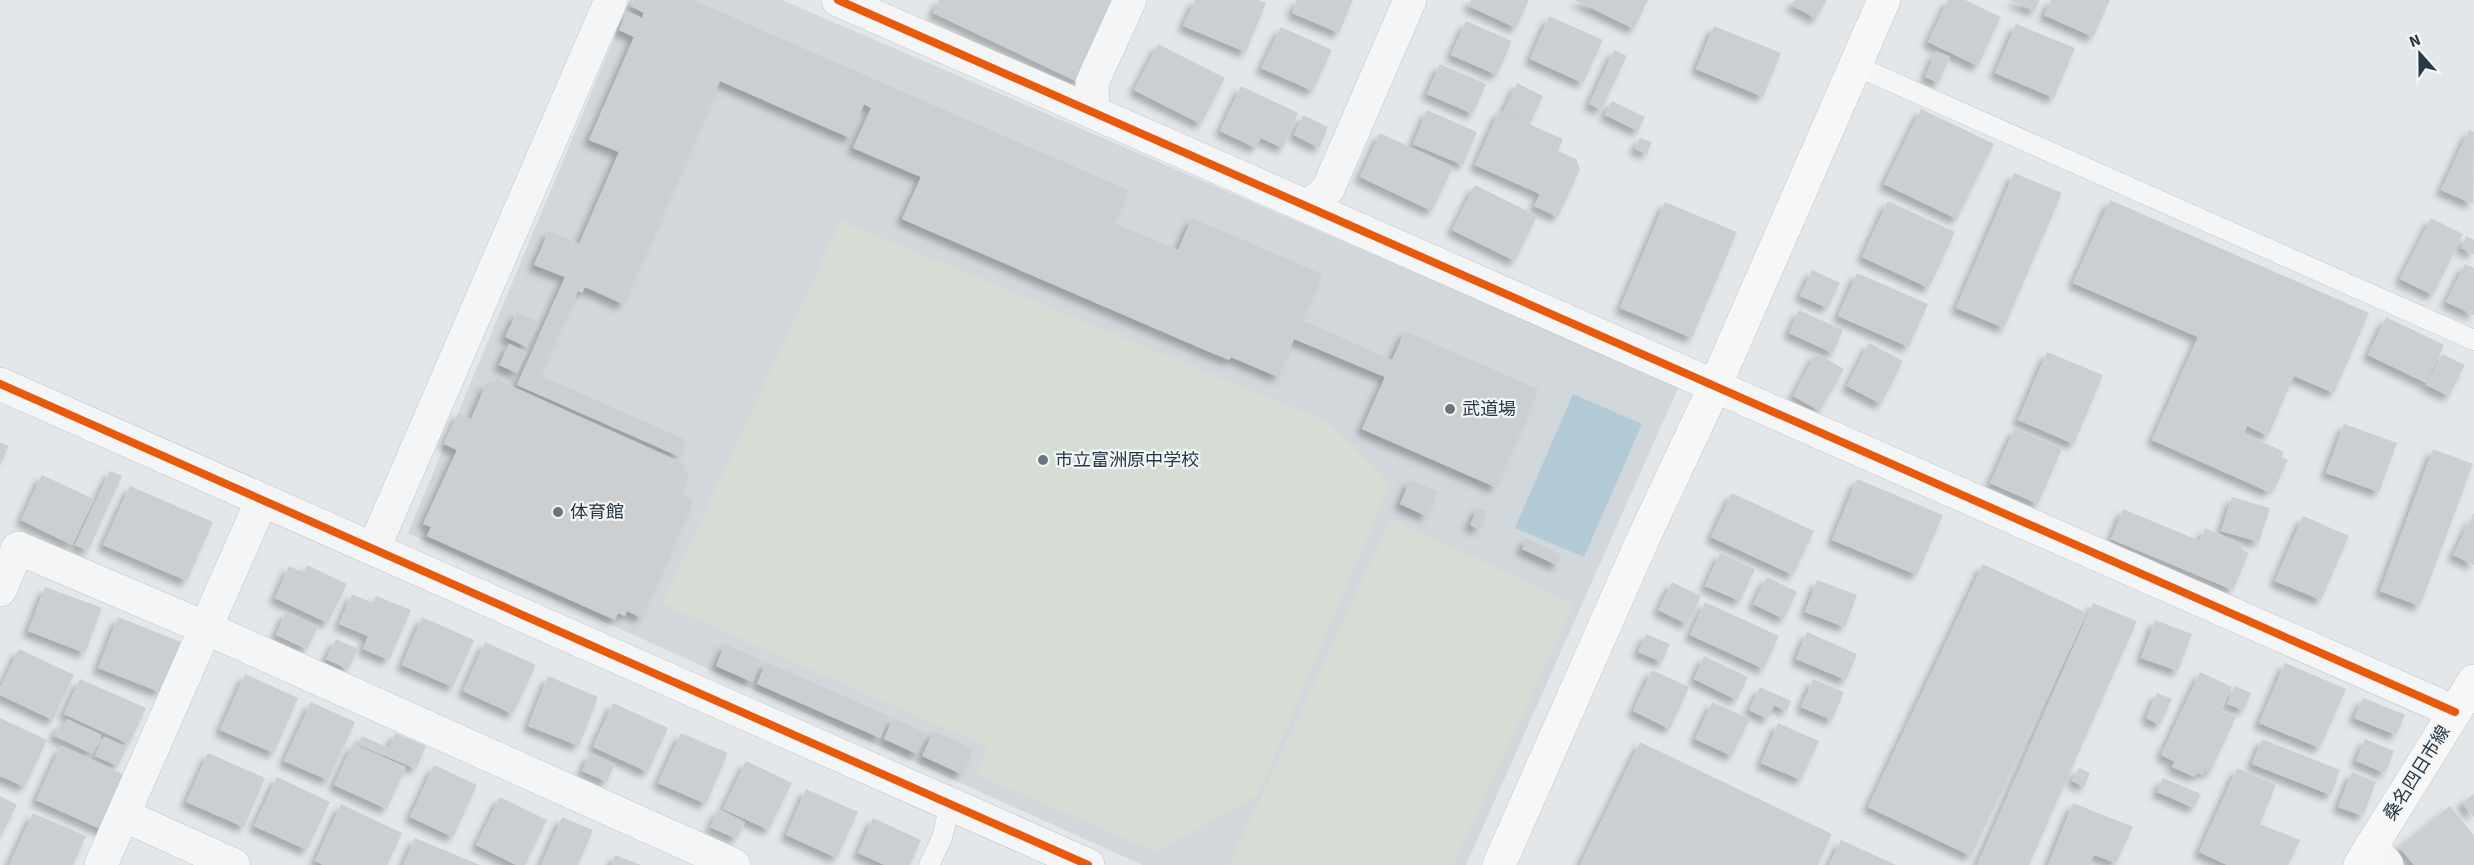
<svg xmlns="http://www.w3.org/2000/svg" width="2474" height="865" font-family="'Source Sans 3','Noto Sans JP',sans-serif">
<defs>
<filter id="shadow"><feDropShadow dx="-5.5" dy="5.5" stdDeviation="3" flood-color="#0004"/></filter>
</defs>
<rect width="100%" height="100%" fill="#e4e7e9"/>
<path fill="#d2d7dc" d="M630,0H782L1679,386L1466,865H1142L408,533Z"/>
<path fill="#d6ddd4" d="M841,221L1328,422L1390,483L1258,795L1156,852L976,774L987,747L662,604Z
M1391,519L1574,604L1453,865H1229Z"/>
<path fill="#b1cad5" d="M1573,394L1642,424L1584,557L1515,528Z"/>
<path fill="#cccfd2" filter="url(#shadow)" d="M633,0H693L1128,190L1114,223L1178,250L1192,218L1322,274L1302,320L1392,360L1405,331L1538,389L1495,487L1362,429L1385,377L1294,339L1278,377L1231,357L1229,360L1205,350L902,219L921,177L853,148L871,108L864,104L850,138L720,81L623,304L585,287L582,293L578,291L539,375L686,440L678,456L517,385L565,277L534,265L549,231L579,244L619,152L589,140L634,37L619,30L627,11L642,18L644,13L631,6Z
M939,0H1120L1080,83L933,13Z
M1195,0H1259L1266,3L1246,52L1183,26Z
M1297,0H1353L1339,33L1292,13Z
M1471,0H1529L1516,28L1469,6Z
M1575,0H1648L1634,29Z
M1795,0H1827L1816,19L1792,5Z
M1948,0H1965L2001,17L1978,66L1928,42Z
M2010,0H2040L2035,11Z
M2051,0H2110L2093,37L2044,15Z
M1549,16L1603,40L1583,83L1530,59Z
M1466,21L1512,41L1497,75L1451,55Z
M2016,24L2075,48L2054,98L1995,73Z
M1714,26L1781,53L1763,97L1696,69Z
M1281,27L1332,50L1313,91L1261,68Z
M1158,44L1225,78L1201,124L1134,90Z
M1614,50L1627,56L1601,110L1589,104Z
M1936,51L1950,57L1939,83L1925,77Z
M1440,64L1486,84L1473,114L1427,94Z
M1517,83L1543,96L1530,124L1503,112Z
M1241,86L1298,113L1283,148L1261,138L1256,148L1220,131Z
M1612,101L1645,117L1638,131L1605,115Z
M1921,109L1994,144L1957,219L1884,184Z
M1427,110L1477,132L1463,165L1413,144Z
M1499,111L1563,139L1558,151L1576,159L1580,169L1558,217L1534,206L1540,194L1475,165Z
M1303,115L1328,127L1319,148L1294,135Z
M2469,130L2474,132L2473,204L2441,190Z
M1380,133L1453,167L1432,211L1360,177Z
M1640,138L1652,142L1647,154L1635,149Z
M2014,173L2062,193L2004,328L1956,308Z
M1475,185L1537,216L1515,261L1452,230Z
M2110,200L2369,313L2334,393L2294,376L2268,436L2247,426L2244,433L2284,452L2282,457L2288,460L2275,488L2271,487L2269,492L2152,440L2198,337L2073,283Z
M1888,201L1955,232L1929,288L1862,257Z
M1665,202L1737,232L1692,338L1620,308Z
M2431,218L2463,234L2433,295L2400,279Z
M2466,236L2474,240V254L2461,248Z
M2465,264L2474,268V315L2446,302Z
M1812,270L1840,283L1828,308L1800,296Z
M1857,273L1928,304L1909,347L1838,316Z
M1799,310L1843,330L1833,353L1789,333Z
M517,312L539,322L527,347L505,337Z
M2386,317L2444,345L2426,383L2368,355Z
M1869,343L1903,361L1881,404L1847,386Z
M509,344L527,352L517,373L499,365Z
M2047,352L2103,375L2074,444L2018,420Z
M1816,353L1844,369L1820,411L1793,396Z
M2442,354L2465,365L2449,396L2426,385Z
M496,379L685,464L683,470L689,473L680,493L693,500L641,618L627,611L625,616L618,613L615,620L427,536L431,527L423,524L457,450L444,444L458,413L471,419L486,384L493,386Z
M2344,424L2397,443L2379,492L2326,473Z
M2015,428L2062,449L2038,504L1990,483Z
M0,442L9,446L0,465Z
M2433,449L2473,464L2420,606L2380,591Z
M110,471L122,476L88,551L75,545Z
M42,475L94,499L72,545L21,520Z
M1857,479L1943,515L1917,575L1832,540Z
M1410,480L1437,491L1426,516L1400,504Z
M130,486L213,522L187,581L103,545Z
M1732,493L1814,531L1793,575L1711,537Z
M2232,497L2270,508L2259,542L2221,531Z
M1478,507L1487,511L1478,529L1470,525Z
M2123,509L2200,541L2205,528L2243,544L2241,549L2249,553L2233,590L2111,539Z
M2474,513V565L2453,555Z
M2303,516L2349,536L2321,600L2275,581Z
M1526,538L1561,555L1557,565L1522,549Z
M1720,553L1755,569L1740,601L1705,586Z
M1983,564L2087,613L1971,856L1868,807Z
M307,565L347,584L328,623L275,598L289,566L304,573Z
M1767,577L1797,592L1784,619L1753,604Z
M1817,580L1857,595L1845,627L1805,612Z
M1672,582L1701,596L1687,624L1658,610Z
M45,587L102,608L85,653L28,631Z
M352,594L373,603L376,596L411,610L389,660L363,649L368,636L339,624Z
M1705,602L1779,636L1764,669L1690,635Z
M2093,603L2137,621L2029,865H1977Z
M286,612L318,627L307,649L276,635Z
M118,617L181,642L160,692L98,668Z
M422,617L474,640L453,687L402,665Z
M2155,620L2192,634L2178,671L2141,658Z
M1807,632L1857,654L1846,680L1796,659Z
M1646,634L1670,644L1662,662L1638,652Z
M336,639L358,649L348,669L326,659Z
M485,642L536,665L513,714L463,691Z
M725,644L761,660L752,682L716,666Z
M19,649L74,675L53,720L0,695V688Z
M1704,656L1748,677L1737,700L1694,679Z
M766,662L889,716L880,738L757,684Z
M2285,663L2346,689L2320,748L2259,723Z
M1652,670L1689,687L1670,729L1633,711Z
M2200,672L2232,687L2221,711L2236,717L2210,773L2205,770L2203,775L2197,773L2195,777L2172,767L2175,762L2161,755Z
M245,674L298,698L274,753L220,730Z
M548,676L598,697L579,746L528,726Z
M80,679L146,708L129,744L64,714Z
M1813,679L1844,692L1832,720L1801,707Z
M2235,686L2251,693L2244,710L2227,704Z
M1760,687L1791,701L1787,711L1774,705L1768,719L1749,710Z
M2157,693L2172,699L2160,725L2146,718Z
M2363,698L2405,715L2396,735L2354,718Z
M311,702L355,722L328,780L284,761Z
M1712,702L1750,719L1732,756L1695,739Z
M613,703L668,728L648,772L593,747Z
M0,718L47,740L25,787L0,776Z
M893,718L926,733L917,754L884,739Z
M67,719L101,735L93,754L54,736L60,725L64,727Z
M1778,723L1819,741L1801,780L1761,763Z
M934,731L973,749L961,774L922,756Z
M395,733L426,746L416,769L358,744L362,736L389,748Z
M681,733L728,753L706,804L658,783Z
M104,737L127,747L118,766L95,756Z
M2262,739L2340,770L2331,795L2252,764Z
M2365,739L2394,751L2385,773L2356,761Z
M1640,742L1832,834L1818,865H1580Z
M353,744L406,767L387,809L334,785Z
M61,746L132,778L107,832L36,800Z
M208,753L265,778L244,827L186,802Z
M590,753L615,764L607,782L582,771Z
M746,761L792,783L769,830L723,809Z
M434,765L477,785L453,837L410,817Z
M2079,768L2090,773L2084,787L2072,781Z
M2237,768L2276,785L2260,824L2300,840L2288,865H2227L2199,852Z
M2352,772L2376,782L2363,816L2338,807Z
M277,777L330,802L307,850L254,826Z
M2163,778L2201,794L2194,808L2157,792Z
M806,789L858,812L837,858L786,835Z
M2474,794V817L2462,803Z
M0,796L17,805L0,838Z
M500,797L547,820L525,865H516L476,845Z
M2073,803L2133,827L2116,863L2094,855L2089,865H2048Z
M341,804L402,833L387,865H323L315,861Z
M2450,806L2474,835V865H2414L2399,847Z
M719,809L745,822L737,839L710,827Z
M33,813L86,836L73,865H9Z
M562,817L593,830L578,865H541Z
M873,818L921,840L910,865H885L858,853Z
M415,838L480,865H403Z
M1841,840L1896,865H1829Z
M615,855L641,865H611Z"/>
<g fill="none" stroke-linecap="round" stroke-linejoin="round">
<g stroke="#c2c5c7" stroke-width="21">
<path id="lane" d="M1854,65L2474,340
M929,865L942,838L950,804"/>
</g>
<g stroke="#c2c5c7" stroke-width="34">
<path id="street" d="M838,0L2455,712
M1093,112L1092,83L1130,0
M1310,206L1328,189L1410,0
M0,384L1088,865
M374,548L611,0
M0,590L18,548L206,628L734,865
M123,815L234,865
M2371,846L2387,865
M101,865L262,500"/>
</g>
<g stroke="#c2c5c7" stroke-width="34">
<path id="secondary" d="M1499,865L1643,539L1715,386L1884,0
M2360,865L2474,681"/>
</g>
<use href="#lane" stroke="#f3f5f6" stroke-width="20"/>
<use href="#street" stroke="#f3f5f6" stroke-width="33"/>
<use href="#secondary" stroke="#f7f7f7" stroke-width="33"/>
<g stroke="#f2f6f8" stroke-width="11">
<path id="cycleway" d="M838,0L2455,712
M0,384L1088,865"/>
</g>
<use href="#cycleway" stroke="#e8590c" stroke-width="8"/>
</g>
<g fill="#6a757e" stroke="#f2f6f8" stroke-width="2">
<circle cx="1450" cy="409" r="6"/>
<circle cx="1043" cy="460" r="6"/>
<circle cx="558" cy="512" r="6"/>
</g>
<g text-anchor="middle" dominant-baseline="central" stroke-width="4.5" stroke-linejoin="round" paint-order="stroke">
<g font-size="18" fill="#293844" stroke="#f2f6f8" text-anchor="start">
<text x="1462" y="409">武道場</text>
<text x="1055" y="460">市立富洲原中学校</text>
<text x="570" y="512">体育館</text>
</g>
<g font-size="18" fill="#293844" stroke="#f2f6f8">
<text transform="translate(2417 773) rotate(-58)">桑名四日市線</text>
</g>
</g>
<g transform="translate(2420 54) rotate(339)" stroke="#f2f6f8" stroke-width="4.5" paint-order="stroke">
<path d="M0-4.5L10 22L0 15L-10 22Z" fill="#293844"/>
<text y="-9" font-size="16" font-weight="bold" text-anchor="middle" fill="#293844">N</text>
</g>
</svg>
